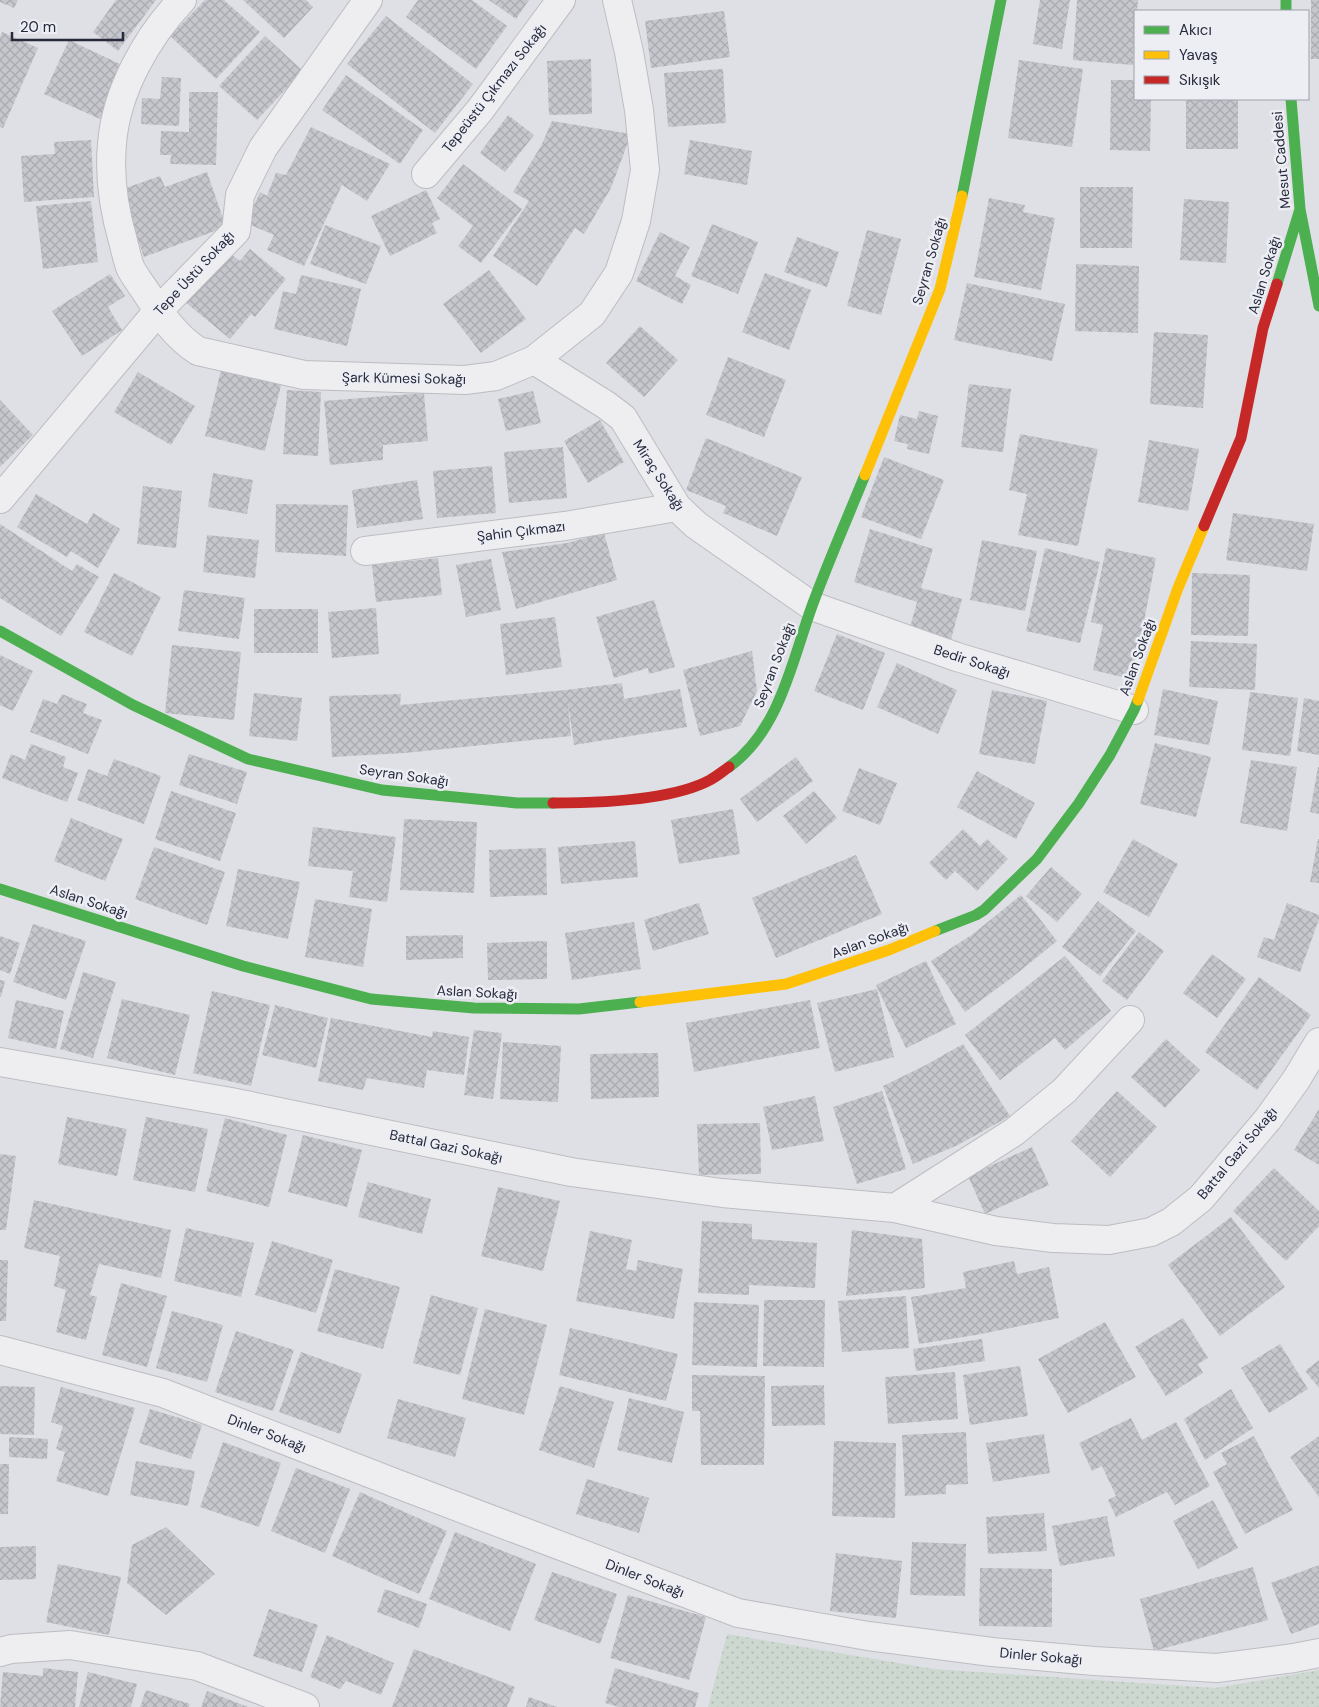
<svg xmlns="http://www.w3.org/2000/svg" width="1319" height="1707" font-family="'DM Sans',sans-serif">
<defs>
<pattern id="park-dots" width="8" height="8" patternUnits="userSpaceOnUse" patternTransform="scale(1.25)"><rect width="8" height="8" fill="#cdd8d0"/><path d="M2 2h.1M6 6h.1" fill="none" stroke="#b0bab4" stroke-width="1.8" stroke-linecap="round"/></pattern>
<pattern id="building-cross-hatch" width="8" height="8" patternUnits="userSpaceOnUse" patternTransform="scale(1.25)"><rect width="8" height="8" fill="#c6c7cd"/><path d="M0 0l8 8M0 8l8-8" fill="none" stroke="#aaabb1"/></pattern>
</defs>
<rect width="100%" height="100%" fill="#dfe0e5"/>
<path fill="url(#park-dots)" d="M727,1634L934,1669L1215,1688L1319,1670V1707H708Z"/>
<path fill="url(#building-cross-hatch)" d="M0,0H18L14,8L0,2Z
M116,0H156L118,51L93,32Z
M205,0H224L260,32L216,79L170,36Z
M243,0H306L313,7L284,38Z
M418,0H472L507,26L476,69L406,17Z
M489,0H529L516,19Z
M1040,0H1070L1062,49L1033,44Z
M1077,0H1138L1137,11H1135L1133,65L1073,60Z
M1311,0H1319V59H1311Z
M724,11L730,57L651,68L645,21Z
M386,16L473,84L435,133L347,64Z
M2,32L38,48L3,128L0,127V37Z
M265,36L303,71L257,120L219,86Z
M69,40L124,66L100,119L44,94Z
M591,59L592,114L549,115L547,61Z
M1019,60L1083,69L1072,147L1008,138Z
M723,69L726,123L668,127L664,73Z
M346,75L423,130L400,164L322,110Z
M162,77L181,78L179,126L141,124L142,98L160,99Z
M1111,80H1135V99H1151L1150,151L1110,150Z
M189,92H218L216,165L170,164L171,155H160L161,131L189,132Z
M1186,99H1238V149H1186Z
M508,115L534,135L505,172L480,153Z
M552,121L631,134L611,188L584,234L575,228L537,286L493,256L529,201L513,192L541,146Z
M311,127L390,164L367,201L342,185L304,266L267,250L274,235L246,223L260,192L267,196L276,173L286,175Z
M91,140L94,197L24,202L21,156L55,154L54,142Z
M690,140L752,151L747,185L684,174Z
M463,164L522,209L481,263L458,246L473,226L437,198Z
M207,172L226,227L144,257L120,190L160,176L165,187Z
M1080,187H1133L1132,248H1080Z
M426,190L440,219L432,223L437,233L390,256L371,216Z
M989,198L1025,205L1023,212L1055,218L1041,290L974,277Z
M1184,199L1229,202L1226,263L1180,260Z
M91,201L98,262L43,269L36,206Z
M712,224L758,242L738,294L691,276Z
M325,225L381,246L366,284L310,264Z
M867,230L901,239L881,315L847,306Z
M660,232L690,247L675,276L691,285L682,304L636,281Z
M797,237L839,252L827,287L784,272Z
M250,249L286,279L255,317L251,314L230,339L184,301L227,251L240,261Z
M1076,264L1139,266L1138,333L1075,331Z
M489,270L526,319L481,353L443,304Z
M765,273L811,290L789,350L742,332Z
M110,274L125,296L108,307L122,330L82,356L52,311Z
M301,275L361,289L347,346L274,329L283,291L296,294Z
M967,283L1065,304L1052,361L954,340Z
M640,326L678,360L644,397L606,363Z
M1154,332L1208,335L1203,408L1150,404Z
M728,357L786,380L764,437L706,415Z
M222,366L282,381L265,451L205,436Z
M138,372L195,406L171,445L114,412Z
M969,384L1011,389L1003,452L961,447Z
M287,390L321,392L318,456L283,454Z
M533,391L541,423L506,431L498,399Z
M424,393L428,441L383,445V460L330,465L324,401Z
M0,400L33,435L0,467Z
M919,411L938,416L929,454L907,449L908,444L894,441L900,415L917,419Z
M600,420L624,462L588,483L564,441Z
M1020,434L1098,449L1078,546L1018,535L1027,494L1009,490Z
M706,438L802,477L777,536L723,513L726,506L686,490Z
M1149,440L1199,449L1188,511L1138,502Z
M563,447L567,498L509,503L504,452Z
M884,457L944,480L921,539L861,517Z
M492,466L496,513L437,518L433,471Z
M213,473L253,480L247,514L208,507Z
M417,480L423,519L357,528L352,490Z
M143,486L182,491L176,548L137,544Z
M36,494L87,524L93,513L120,529L98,568L71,551L67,557L17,527Z
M276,504L348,505L346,556L275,552Z
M1233,513L1314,524L1307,571L1226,560Z
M0,524L72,571L77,564L99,577L61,636L0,598Z
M870,529L933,549L921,588L962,599L950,643L909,631L917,602L854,582Z
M604,533L617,580L516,609L502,552L567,543Z
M207,535L259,540L255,578L203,572Z
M982,540L1037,551L1025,611L970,600Z
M1045,548L1100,562L1080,643L1026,631Z
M1106,548L1156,558L1142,632L1130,679L1093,670L1103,625L1091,622Z
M438,558L442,595L376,602L372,565Z
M491,559L501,610L466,617L456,565Z
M114,573L161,597L132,656L84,632Z
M1192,573L1250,575L1248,636L1191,635Z
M184,590L245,598L239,639L178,631Z
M654,600L675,667L649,674L648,668L614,678L596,617Z
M376,608L379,654L332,658L328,612Z
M254,609H318V653H254Z
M555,617L562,667L506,675L500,624Z
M837,634L885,653L863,710L814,691Z
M1191,641L1257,644L1255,690L1189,687Z
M172,645L241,652L234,720L165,713Z
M752,651L757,691L740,726L700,736L683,670Z
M0,655L33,671L13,711L0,705Z
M897,663L957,690L938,734L877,707Z
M622,683L624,699L680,689L687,727L574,745L568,703L571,736L405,753L332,757L329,696L401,694L400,705L566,690Z
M1163,689L1218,701L1209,745L1154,735Z
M992,690L1047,701L1035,764L979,754Z
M1250,692L1298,698L1290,756L1242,750Z
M254,693L302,698L297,741L249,736Z
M62,694L87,704L83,713L102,720L88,754L30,732L43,699L57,704Z
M1304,698L1319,701V755L1297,751Z
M1155,743L1211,757L1196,817L1140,804Z
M31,744L66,757L63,767L78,773L67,802L2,778L11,754L25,760Z
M189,754L247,772L237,804L179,785Z
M796,757L813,781L757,822L740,799Z
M114,759L161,776L144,824L77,800L88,769L107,776Z
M1251,760L1297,767L1287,831L1240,823Z
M1318,767H1319V814L1310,812Z
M859,768L897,783L880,825L842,811Z
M977,771L1035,803L1016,839L957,807Z
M171,791L236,813L220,861L155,839Z
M814,791L837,818L806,844L783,816Z
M733,809L740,854L679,864L671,820Z
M71,818L123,839L105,881L54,861Z
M404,819L477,822L474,893L400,890Z
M313,827L396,837L387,902L349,897L353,871L308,866Z
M963,829L980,846L987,839L1008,859L977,891L955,871L946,880L929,863Z
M1133,839L1178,864L1149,917L1103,892Z
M1318,839H1319V883L1310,882Z
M635,841L638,877L561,884L558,847Z
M154,847L225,872L207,925L135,899Z
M546,848L547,895L490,897L489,850Z
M856,855L882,914L776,958L752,898Z
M1051,867L1082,894L1057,922L1026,896Z
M238,869L300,882L288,939L226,926Z
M1021,895L1057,941L1010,979L965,1012L931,961L973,934Z
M315,899L372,909L363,967L305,957Z
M1098,901L1136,931L1100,976L1062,947Z
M699,903L709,934L653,951L644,920Z
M1287,903L1319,915V919L1300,972L1257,957L1264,937L1274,940Z
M634,922L641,969L572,980L565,933Z
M33,924L86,941L66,1000L13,982Z
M1139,932L1164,951L1127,1000L1102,981Z
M463,935V958L406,960V936Z
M0,936L20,943L10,974L0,970Z
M547,941V979L488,980L487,943Z
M1212,954L1246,979L1217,1018L1183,993Z
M1065,956L1111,1011L1065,1050L1055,1038L1000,1080L965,1035Z
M926,961L956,1024L906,1048L876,985Z
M83,972L116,982L93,1058L60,1049Z
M1259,977L1311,1015L1257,1090L1205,1052Z
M0,980L5,981L1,997H0Z
M877,989L894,1057L835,1072L817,1003Z
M212,991L270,1005L251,1086L193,1073Z
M122,999L190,1015L175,1075L107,1058Z
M16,1000L64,1011L56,1049L8,1038Z
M810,1000L820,1048L694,1072L686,1023Z
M275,1005L328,1018L316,1068L262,1055Z
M331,1018L432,1037L433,1031L469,1037L464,1075L427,1070L424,1088L367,1078L363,1090L318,1081Z
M474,1030L502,1033L493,1099L464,1095Z
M1166,1039L1200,1070L1165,1108L1131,1077Z
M503,1042L561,1046L558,1102L500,1099Z
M963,1044L1010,1116L958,1145L913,1164L883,1086L924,1066Z
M658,1053L659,1097L591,1099L590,1054Z
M882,1091L906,1169L857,1184L833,1107Z
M1117,1091L1157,1127L1110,1177L1071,1141Z
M815,1096L824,1141L772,1150L763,1107Z
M1319,1109V1165L1294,1150Z
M67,1117L127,1129L117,1176L58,1164Z
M146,1117L208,1129L195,1192L133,1180Z
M225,1118L287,1135L269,1207L206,1191Z
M760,1123L761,1174L699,1175L697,1124Z
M303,1135L362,1150L347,1207L288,1192Z
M1032,1147L1049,1185L985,1214L968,1176Z
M0,1154L16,1156L6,1230H0Z
M1274,1168L1319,1211V1226L1286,1261L1233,1211Z
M368,1182L431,1199L422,1234L358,1217Z
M498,1187L560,1201L543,1271L481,1256Z
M34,1200L171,1230L161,1278L99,1264L90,1295L97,1297L86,1340L56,1332L66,1290L54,1286L60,1256L24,1248Z
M1231,1217L1285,1287L1220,1336L1168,1265Z
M702,1221L752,1224V1239L817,1243L815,1288L749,1285V1295L698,1293Z
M186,1228L254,1243L241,1297L174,1281Z
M852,1230L922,1239L925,1288L846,1296Z
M590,1231L632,1240L626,1269L636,1271L638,1260L683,1269L674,1319L576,1301Z
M272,1241L333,1260L316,1313L255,1295Z
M0,1260H8L6,1321H0Z
M1014,1261L1017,1274L1049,1267L1059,1318L976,1335L919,1344L911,1297L966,1288L963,1272Z
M335,1269L400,1287L383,1349L317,1331Z
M121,1283L167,1296L147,1367L102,1355Z
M431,1295L478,1308L460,1375L413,1363Z
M906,1296L909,1348L842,1352L838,1301Z
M764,1300H825L824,1367L763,1366Z
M694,1302L759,1305L757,1367L692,1365Z
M485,1309L547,1325L524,1415L462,1399Z
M172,1311L223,1325L207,1382L156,1368Z
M1183,1318L1208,1358L1198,1364L1203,1373L1166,1396L1135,1347Z
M1105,1322L1136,1377L1068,1413L1038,1359Z
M570,1328L678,1354L666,1401L559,1375Z
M236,1331L294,1350L273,1411L215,1392Z
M982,1339L985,1361L916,1371L913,1349Z
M1280,1344L1308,1389L1269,1413L1241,1368Z
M301,1352L362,1374L340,1434L279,1412Z
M1319,1360V1388L1305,1371Z
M1020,1366L1028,1416L970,1425L963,1375Z
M955,1372L958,1419L888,1424L885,1377Z
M692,1375L765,1376L764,1465H701L700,1411H692Z
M824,1385L825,1425L772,1426L771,1386Z
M0,1386L35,1387L34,1435L0,1434Z
M560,1386L614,1402L594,1468L539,1450Z
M61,1387L135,1408L108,1496L56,1481L65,1452L56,1449L63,1426L51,1422Z
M1231,1389L1253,1428L1205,1460L1184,1419Z
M629,1398L684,1412L672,1463L617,1450Z
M398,1399L466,1418L455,1457L387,1438Z
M150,1409L202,1425L191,1459L139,1443Z
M1131,1418L1142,1440L1176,1422L1210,1486L1175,1505L1167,1492L1116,1517L1108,1500L1116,1496L1102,1466L1092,1471L1079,1443Z
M966,1432L968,1484L946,1485V1494L905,1496L902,1435Z
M1044,1434L1050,1473L993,1482L986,1443Z
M1254,1436L1293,1510L1245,1534L1213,1472L1227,1464L1221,1453Z
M1319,1436V1497L1290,1457Z
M9,1437L48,1439L47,1459L9,1457Z
M834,1441L896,1443L895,1518L832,1516Z
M223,1442L281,1463L259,1527L200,1507Z
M136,1461L195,1471L188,1506L130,1495Z
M0,1464H9L8,1514H0Z
M296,1468L350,1489L325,1553L271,1531Z
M587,1479L649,1498L639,1533L576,1514Z
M360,1492L447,1531L419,1594L332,1556Z
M1213,1500L1238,1548L1198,1569L1173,1521Z
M1044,1513L1047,1551L988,1554L986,1517Z
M1107,1516L1115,1556L1060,1566L1052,1526Z
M166,1527L215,1574L166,1615L127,1583L132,1545Z
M455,1532L536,1564L510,1631L429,1599Z
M912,1542L966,1544L965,1596L910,1595Z
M36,1546V1579L0,1580V1547Z
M836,1553L902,1561L896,1618L830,1611Z
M58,1564L121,1577L109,1635L46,1622Z
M1319,1565V1624L1291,1634L1271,1583Z
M1253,1567L1268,1620L1154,1651L1140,1599Z
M980,1568L1052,1569V1627L979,1626Z
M552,1572L617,1594L600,1644L534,1620Z
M385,1589L427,1604L419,1628L377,1612Z
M628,1595L706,1617L689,1680L610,1658Z
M269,1609L318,1625L302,1672L253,1656Z
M327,1635L394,1663L381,1695L346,1681L340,1689L310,1677Z
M414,1649L515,1687L507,1707H392Z
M43,1668L78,1672L75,1707H0L3,1672L43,1676Z
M615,1668L699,1693L695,1707H619L605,1703Z
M88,1672L137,1684L131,1707H79Z
M146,1690L190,1704L189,1707H140Z
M207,1691L248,1707H201Z
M529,1697L557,1707H526Z"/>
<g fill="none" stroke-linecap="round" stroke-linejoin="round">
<g stroke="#bcbdc1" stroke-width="30">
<path id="street" d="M182,0C147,37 116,91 112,144C109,176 114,210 123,241C125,249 127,258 130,267C134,276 141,284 146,292C160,314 176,337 198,351L304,375L465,380L496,376L534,360L592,314L619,273L636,221L645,170L639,110L629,52L617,0
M426,174L480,110L561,0
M534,360L606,405L623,418L677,507L696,525L812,606L957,657L1134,710
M0,499L158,311L236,231L240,195L263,148L368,0
M365,551L565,526L677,507
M0,1062L231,1102L571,1172L722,1193L895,1208L996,1231L1053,1238L1109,1240L1151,1232L1171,1222L1201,1198L1268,1119L1296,1080L1319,1042
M895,1208L1014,1132L1064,1091L1130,1020
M0,1350L163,1393L400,1485L738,1613L868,1636L992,1652L1094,1661L1217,1668L1294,1658L1319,1653
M0,1652L11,1649L70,1645L197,1666L305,1707"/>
</g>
<use href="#street" stroke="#eeeef1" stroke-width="28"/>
<path stroke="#4caf50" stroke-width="11" d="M1286,0V11
M1291,99L1300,209L1319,306
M962,196L1001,0
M1277,284L1300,209
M0,631L133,705L248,759L382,790L517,803H553
M729,767C780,730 792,661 812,606C828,562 847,519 865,475
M0,889L243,966L371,999L474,1008L579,1009L640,1002
M935,931L976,915L984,910L1037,859L1079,803L1110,755L1134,710L1138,700"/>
<path stroke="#ffc107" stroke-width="11" d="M865,475L940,289L962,196
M1138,700L1178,588L1204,526
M640,1002L786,984L889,950L935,931"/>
<path stroke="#c62828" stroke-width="11" d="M1204,526L1241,438L1263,328L1277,284
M553,803C598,803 671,801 710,780C717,776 723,771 729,767"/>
</g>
<g text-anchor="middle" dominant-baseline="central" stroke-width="5" stroke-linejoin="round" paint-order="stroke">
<g font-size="14" fill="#272a3d" stroke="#eceef4">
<text transform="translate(494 88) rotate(-52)">Tepeüstü Çıkmazı Sokağı</text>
<text transform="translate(1281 160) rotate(-95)">Mesut Caddesi</text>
<text transform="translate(929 261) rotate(-74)">Seyran Sokağı</text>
<text transform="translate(194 273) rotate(-47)">Tepe Üstü Sokağı</text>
<text transform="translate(1264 275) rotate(-73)">Aslan Sokağı</text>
<text transform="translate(404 378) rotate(1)">Şark Kümesi Sokağı</text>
<text transform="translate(659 475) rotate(57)">Miraç Sokağı</text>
<text transform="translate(521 531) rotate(-7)">Şahin Çıkmazı</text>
<text transform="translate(1137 657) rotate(-70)">Aslan Sokağı</text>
<text transform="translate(972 661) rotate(18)">Bedir Sokağı</text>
<text transform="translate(774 665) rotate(-69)">Seyran Sokağı</text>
<text transform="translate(404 775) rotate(8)">Seyran Sokağı</text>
<text transform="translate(89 901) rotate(18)">Aslan Sokağı</text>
<text transform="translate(870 940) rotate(-20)">Aslan Sokağı</text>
<text transform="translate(477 992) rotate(3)">Aslan Sokağı</text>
<text transform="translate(446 1146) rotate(12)">Battal Gazi Sokağı</text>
<text transform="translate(1237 1153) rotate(-50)">Battal Gazi Sokağı</text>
<text transform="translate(267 1433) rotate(21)">Dinler Sokağı</text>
<text transform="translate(645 1578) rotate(21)">Dinler Sokağı</text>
<text transform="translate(1041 1656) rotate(5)">Dinler Sokağı</text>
</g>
</g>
<rect x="1134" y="10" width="175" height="90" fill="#eceef4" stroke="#9da0ab"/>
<rect x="1144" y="26" width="25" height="8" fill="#4caf50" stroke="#9da0ab"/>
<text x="1179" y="35" font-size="15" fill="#272a3d">Akıcı</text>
<rect x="1144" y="51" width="25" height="8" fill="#ffc107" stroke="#9da0ab"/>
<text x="1179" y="60" font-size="15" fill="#272a3d">Yavaş</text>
<rect x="1144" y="76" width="25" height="8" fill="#c62828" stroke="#9da0ab"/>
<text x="1179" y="85" font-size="15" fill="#272a3d">Sıkışık</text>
<path d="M12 32v8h111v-8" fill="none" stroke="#272a3d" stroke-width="2.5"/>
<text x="20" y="32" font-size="15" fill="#272a3d" stroke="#eceef4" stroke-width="4" paint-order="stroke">20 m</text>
</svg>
